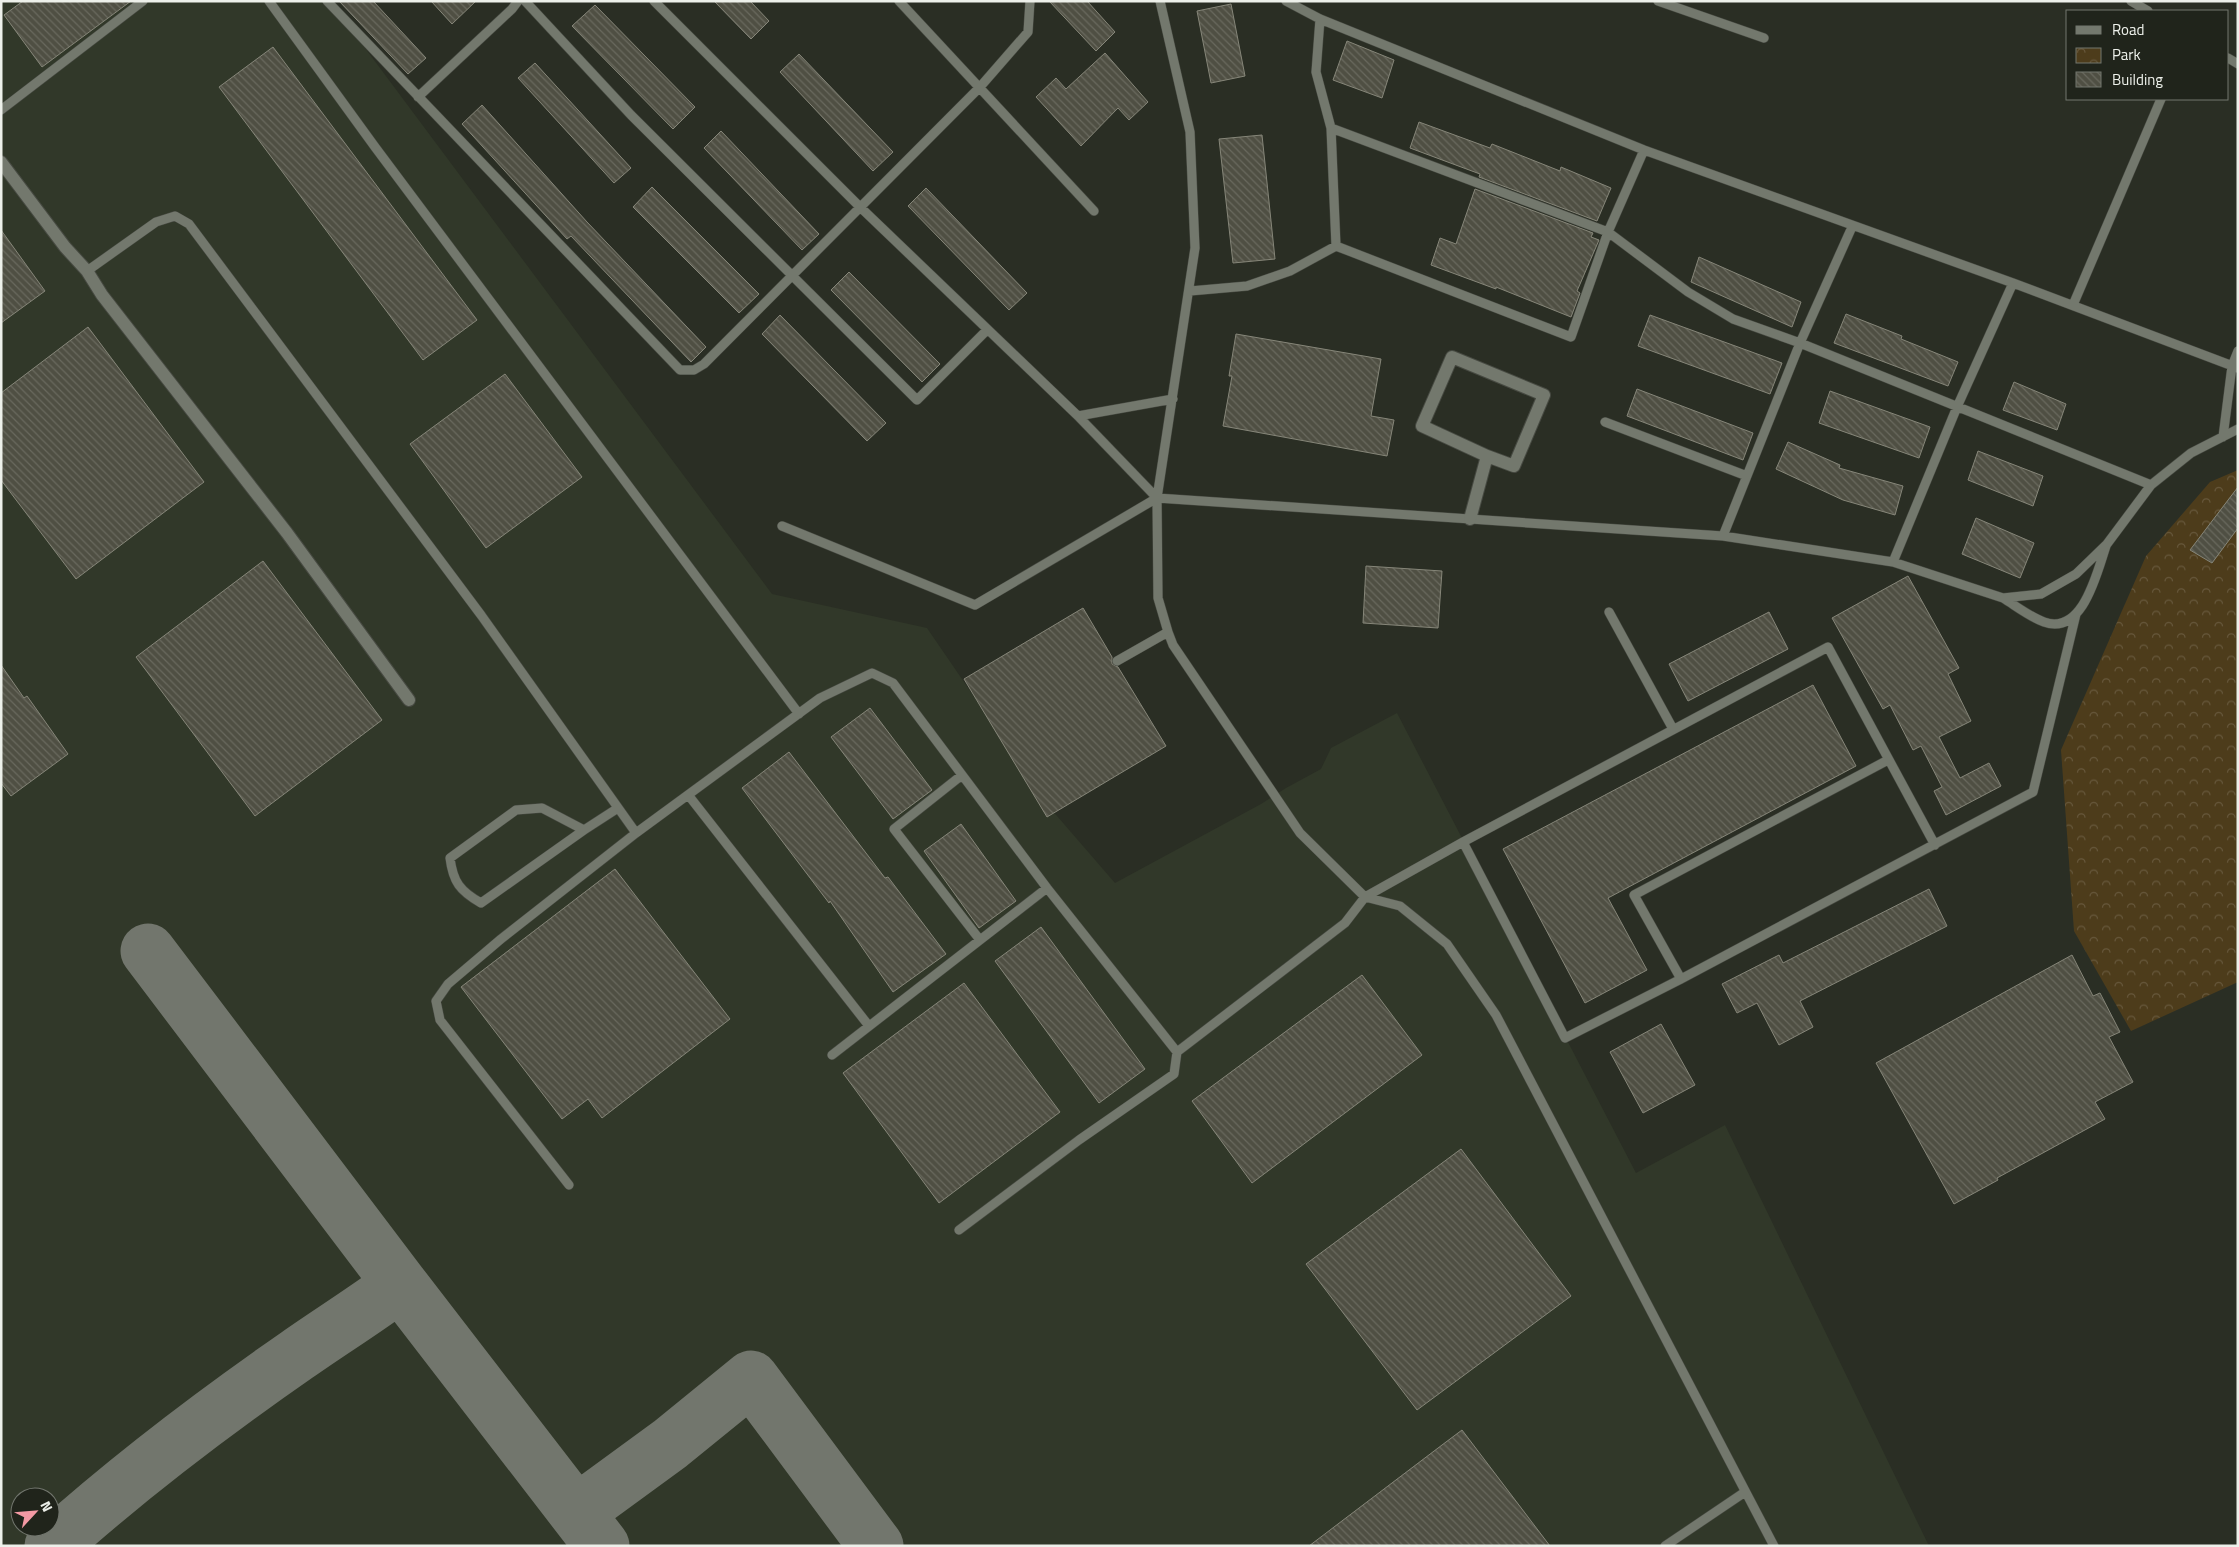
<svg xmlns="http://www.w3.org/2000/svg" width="2239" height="1547" font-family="'Titillium Web',sans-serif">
<defs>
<pattern id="park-crowns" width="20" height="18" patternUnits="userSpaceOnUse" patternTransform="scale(1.25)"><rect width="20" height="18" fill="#4d3c1b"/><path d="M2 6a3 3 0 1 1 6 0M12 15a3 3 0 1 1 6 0" fill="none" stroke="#67583c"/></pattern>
<pattern id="building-back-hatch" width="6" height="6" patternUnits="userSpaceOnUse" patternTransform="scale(1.25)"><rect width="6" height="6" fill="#4f4f43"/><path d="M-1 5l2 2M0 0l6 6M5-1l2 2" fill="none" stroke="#69695e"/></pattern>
</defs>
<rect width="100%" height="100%" fill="#2a2e24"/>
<path fill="#313829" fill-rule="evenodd" d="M1,1H330L772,594L927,628L1051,809L1115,883L1261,804L1286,788L1321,769L1331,748L1397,713L1636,1173L1725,1125L1929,1546H1ZM20,1497H50V1527H20Z"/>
<path fill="url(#park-crowns)" d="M2238,470V982L2131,1031L2074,931L2061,750L2146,556L2210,482Z"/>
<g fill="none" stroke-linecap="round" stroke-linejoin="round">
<path stroke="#72766d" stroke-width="55" d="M148,951L400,1284L602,1546
M577,1512L670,1444L751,1378L876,1546
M52,1546C129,1477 212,1414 297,1355C331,1331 367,1309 400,1284"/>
</g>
<path fill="url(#building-back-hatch)" stroke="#868679" d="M23,1H131L42,67L4,15Z
M339,1H373L426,58L408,74Z
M431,1H476L452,24Z
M714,1H750L769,21L751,39Z
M1049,1H1087L1115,32L1096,51Z
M1231,4L1245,76L1211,83L1197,11Z
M595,5L695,107L673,129L572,26Z
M1347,41L1394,60L1382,98L1333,80Z
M273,47L477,320L423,360L219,87Z
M1105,53L1148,102L1129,120L1118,108L1081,146L1036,97L1056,78L1066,89Z
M799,54L893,152L873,171L780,72Z
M535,63L631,168L614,183L518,78Z
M482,105L587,222L706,347L691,362L571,236L567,239L462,124Z
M1419,122L1490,148L1492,144L1560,171L1561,167L1611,188L1597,221L1479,177L1480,174L1410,148Z
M721,131L819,234L802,250L704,148Z
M1262,135L1275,259L1233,263L1219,139Z
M652,187L759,294L739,313L633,207Z
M926,188L1027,293L1009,310L908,206Z
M1475,189L1593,233L1591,237L1599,240L1577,291L1580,293L1571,317L1496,287V289L1431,265L1440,238L1456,244Z
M1,230L45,291L1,323Z
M1699,257L1801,302L1792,327L1691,282Z
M849,272L940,364L922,382L831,290Z
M1846,314L1902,336L1901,339L1958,362L1948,386L1834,343Z
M780,315L886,423L867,441L762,334Z
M1650,315L1782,363L1770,394L1638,346Z
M88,327L204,482L76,579L1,480V393Z
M1236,334L1381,359L1371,416L1394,420L1387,456L1223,426L1232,376H1229Z
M505,374L582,477L486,548L410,444Z
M2014,382L2066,404L2057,430L2003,410Z
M1637,389L1753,433L1743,460L1627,416Z
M1830,391L1930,427L1919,458L1819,423Z
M1788,442L1840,465L1839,468L1903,486L1895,515L1843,500L1776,469Z
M1978,451L2043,476L2033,506L1968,480Z
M2238,487V528L2212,563L2190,550Z
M1976,518L2034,543L2020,578L1962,554Z
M263,561L382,720L255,816L136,657Z
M1366,566L1442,571L1438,628L1363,623Z
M1908,576L1959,668L1948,674L1971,721L1939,737L1960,778L1989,763L2001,786L1946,815L1934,791L1942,787L1921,746L1913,750L1890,705L1883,709L1832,618Z
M1083,608L1112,657V664L1118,667L1166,746L1047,817L964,679Z
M1769,612L1788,649L1688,701L1669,664Z
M1,665L24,698L27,696L68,754L11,796L1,783Z
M1813,685L1856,766L1608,898L1647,970L1585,1003L1503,849Z
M870,708L932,790L893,819L831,737Z
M789,752L885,878L888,877L946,954L893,992L830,901L829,903L742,788Z
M961,824L1016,901L979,928L924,851Z
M615,869L730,1019L602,1118L588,1099L562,1119L461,987Z
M1929,889L1947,926L1800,1001L1813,1027L1779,1045L1757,1003L1737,1013L1722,984L1779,955L1783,963Z
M1041,927L1145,1069L1099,1103L995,961Z
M2072,955L2093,996L2100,993L2120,1032L2109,1037L2133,1082L2095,1102L2105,1119L1997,1178L1998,1180L1954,1204L1876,1063Z
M1362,975L1422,1055L1252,1183L1192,1101Z
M964,983L1060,1112L939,1203L843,1073Z
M1661,1024L1695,1085L1643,1113L1610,1052Z
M1461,1149L1571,1296L1417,1410L1306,1264Z
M1462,1430L1550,1546H1309L1442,1445Z"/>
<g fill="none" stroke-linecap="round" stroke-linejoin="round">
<g stroke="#474a42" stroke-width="10">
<path id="lane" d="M269,1L375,147L799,714
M327,1L680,370H694L704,364L980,87L1028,32L1030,1
M525,1L631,115L917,400L987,330
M654,1L859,206L1078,416L1157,498L1723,536L1893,562L2003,598L2041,594L2076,574L2107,544L2151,485L2191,453L2238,429
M899,1L1094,211
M1160,1L1190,132L1195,248L1157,498L1158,598L1168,632L1173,645L1300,833L1365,897L1400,906L1447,944L1496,1015L1774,1546
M1286,1L1320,19L1644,150L2013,283L2238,368
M1658,1L1764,38
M2131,1L2148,11
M2228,58L2238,64
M418,97L512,9L518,1
M1,110L143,1
M1331,128L1608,232L1688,292L1733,319L1800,343L2151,485
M1336,246L1571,337L1608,232L1644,150
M87,271L156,222L175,216L189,224L481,615L636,833L820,698L872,673L893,683L1047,888L1177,1052L1345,923L1365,897L1463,842L1828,647L1935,845
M1190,291L1247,286L1290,271L1336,246L1331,128L1316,72L1320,19
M2073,305L2161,99
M1078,416L1173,399
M1605,422L1747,476
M2223,437L2232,366L2238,351
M782,526L975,605L1157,498
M1723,536L1800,343L1852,227
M1893,562L1957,407L2013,283
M2003,598C2016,606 2030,617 2044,622C2083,636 2097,572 2106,546
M1609,612L1673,729
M1117,661L1168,632
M962,775L894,829L980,940
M689,796L869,1026
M584,830L481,903C460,891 453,882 450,858L516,810L542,808L584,830L618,808
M1463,842L1565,1038L1681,979L2033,792L2076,614
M1681,979L1634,895L1888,760
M832,1055L1047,888
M569,1185L440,1020L436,1001L448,984L501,939L636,833
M959,1230L1079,1140L1174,1074L1177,1052
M1665,1546L1745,1492"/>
</g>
<g stroke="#474a42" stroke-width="14">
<path id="street" d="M1,162L65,247L87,271L102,295L287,533L409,700
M1470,519L1487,456L1422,426L1452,357L1544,395L1514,466L1487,456"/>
</g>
<use href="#lane" stroke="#73786d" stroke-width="9"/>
<use href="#street" stroke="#73786d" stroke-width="12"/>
</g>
<rect width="2239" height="1547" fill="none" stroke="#edf0ea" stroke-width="5"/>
<rect x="2066" y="10" width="162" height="90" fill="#20241b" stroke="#72766e"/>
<rect x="2076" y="26" width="25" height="8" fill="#73786d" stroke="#72766e"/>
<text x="2112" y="35" font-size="15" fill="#edf0ea">Road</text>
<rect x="2076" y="48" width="25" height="15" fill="url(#park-crowns)" stroke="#72766e"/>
<text x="2112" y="60" font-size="15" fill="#edf0ea">Park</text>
<rect x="2076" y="72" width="25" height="15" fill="url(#building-back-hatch)" stroke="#72766e"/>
<text x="2112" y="85" font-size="15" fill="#edf0ea">Building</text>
<g transform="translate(35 1512) rotate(64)"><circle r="24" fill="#20241b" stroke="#72766e"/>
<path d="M0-4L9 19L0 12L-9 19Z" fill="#f49aa4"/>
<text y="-8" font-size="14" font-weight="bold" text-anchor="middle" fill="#edf0ea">N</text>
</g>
</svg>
